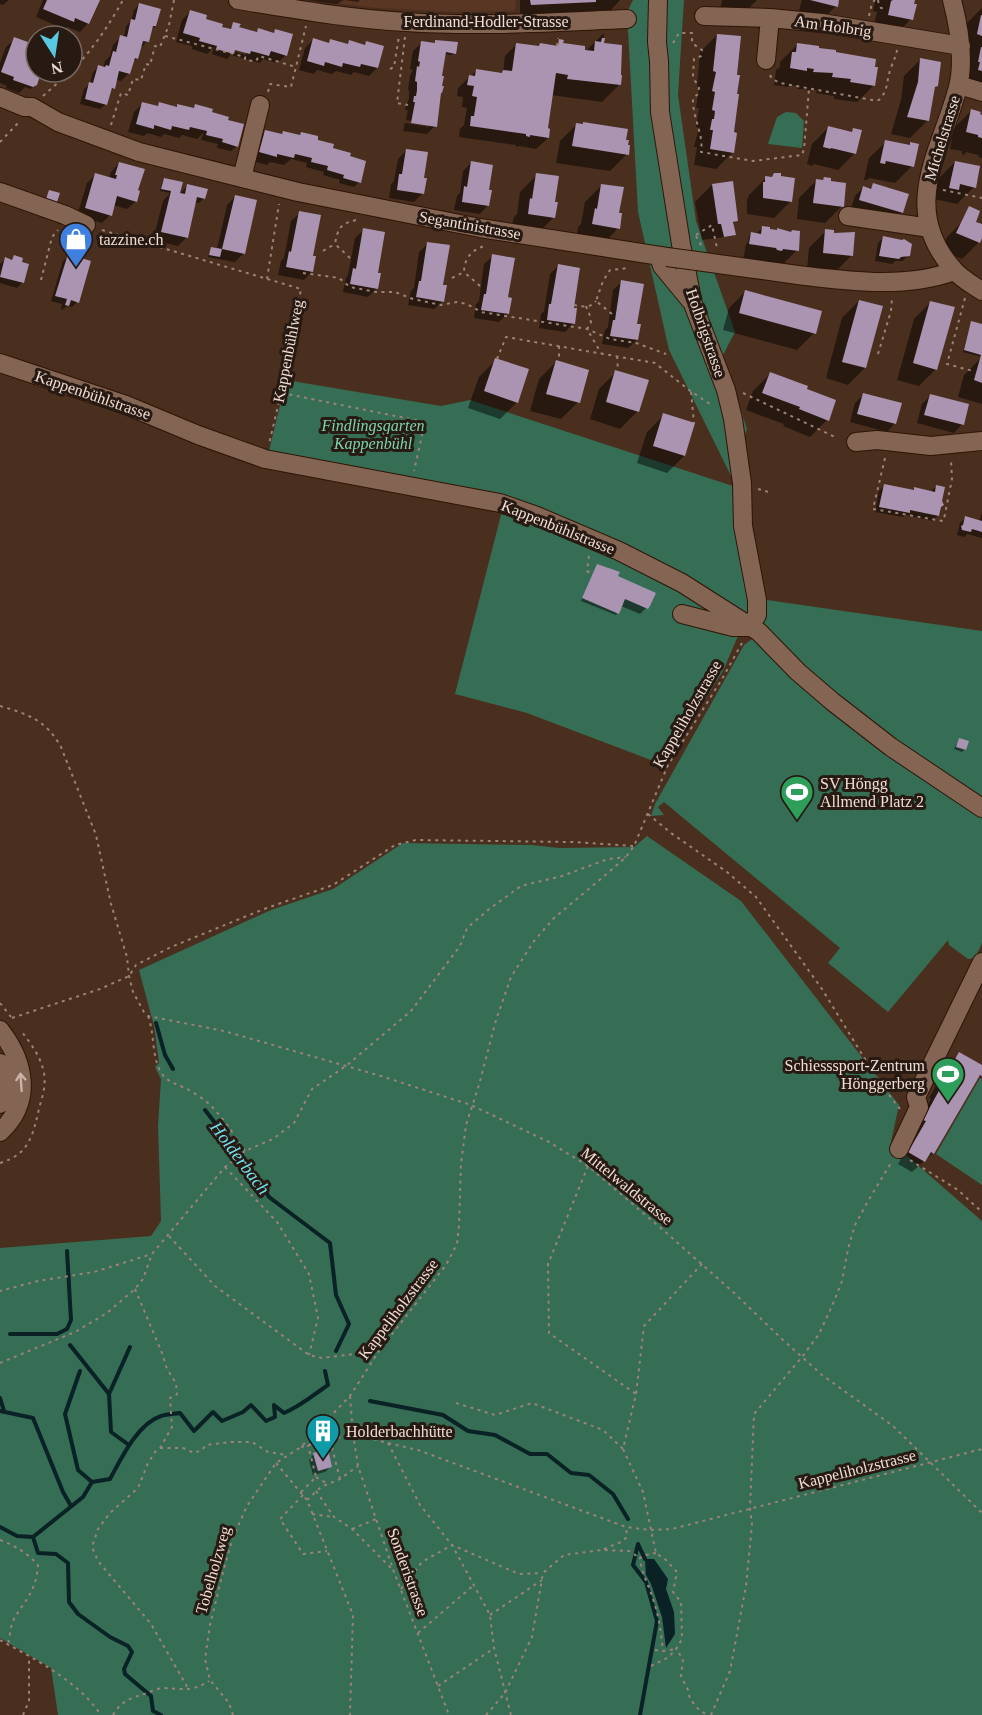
<svg xmlns="http://www.w3.org/2000/svg" width="982" height="1715" font-family="'Times New Roman',serif">
<rect width="100%" height="100%" fill="#4a2e1e"/>
<path fill="#593623" d="M314,0H516L515,11L458,12L376,8Z"/>
<path fill="#366d55" d="M633,0H684L678,95L696,221L735,332L723,355L747,429L731,476L669,350L638,212L627,12Z
M786,112L796,113L804,121L802,148L768,144L777,117Z
M286,380L441,406L470,400L739,488L751,610L746,614L538,511L268,455Z
M503,507L586,541L726,615L738,636L723,671L664,765L527,713L455,694Z
M760,599L982,631V806L860,721L764,625Z
M752,639L760,642L982,813V943L975,958L968,959L949,945L948,940L888,1012L828,963L840,948L664,802L658,807L664,815L651,816L655,804L744,645Z
M647,836L741,901L899,1105L891,1142L982,1221V1715H58L51,1668L0,1638V1248L151,1236L161,1221L158,1126L161,1079L155,1067L159,1063L154,1026L139,970L271,910L333,889L403,843L532,845L559,848L634,847Z
M980,1078L982,1079V1185L936,1154Z"/>
<path fill="#0a2125" d="M645,1559H654L668,1579L666,1589L674,1612L675,1634L666,1648L662,1617L651,1584L646,1575Z"/>
<path fill="#0007" fill-rule="evenodd" d="M0,0H9L3,5L0,4Z
M43,0H98L88,23L80,32L67,27L64,29L36,17Z
M306,0H360L358,2L344,0L337,4Z
M520,0H620L609,12L520,15Z
M722,0H757L742,15L720,11Z
M802,0H837L836,6L819,23L797,19Z
M875,0H913L911,19L894,36L872,32L877,12L873,11Z
M139,5L155,26L151,30L147,41L142,47L140,46L137,58L132,63L129,73L121,81L116,80L113,88L109,93L106,104L100,109L80,104L84,89L90,83L93,72L98,67L103,68L105,61L110,56L113,45L121,37H124L126,26L131,21L134,10Z
M982,8V89L962,87L961,51L967,23Z
M190,12L204,20L219,32L230,30L233,23L238,28L255,33L258,30L272,34L276,31L286,55L277,63L263,59L260,63L231,55L227,59L212,54L214,47L207,54L192,49V46L176,42L182,20ZM228,47L246,51V55L227,49Z
M604,33L603,44L619,85L602,102L551,95L546,129L548,138L536,149L519,146L516,147V145L459,137L460,129L464,125L467,108L462,107L463,97L457,96L458,88L477,70L501,74L503,72L505,56L517,44L537,48L540,45L586,51Z
M717,35L735,76L733,152L716,169L694,165L697,147H694L699,128L696,127L699,108H696L699,88H697L700,52Z
M15,39L36,47V63L32,74L33,87L30,89L25,87L19,93L6,88L7,86L0,83V63L6,47Z
M313,40L328,44L331,41L347,45L349,42L363,46L366,43L377,68L369,76L354,72L351,75L336,71L332,74L317,70L314,74L299,70L305,48Z
M422,42L454,53L452,55L445,54L435,126L427,134L403,131L405,123L429,127V124L406,120L408,110H405L406,106L409,99V90L408,89L410,76L413,70L410,69L413,51Z
M797,45L874,85L857,102L834,99V96L816,93L817,90L797,89V86L790,85L788,87L774,85L776,70L780,67V62Z
M921,59L937,86L933,89L927,121L910,138L891,134L901,100L904,76Z
M142,104L156,107L160,104L175,108L178,105L192,109L196,106L226,122L237,146L231,151L217,148L218,144L201,140L204,132L197,139L182,135L179,138L164,134L161,137L147,133L144,136L128,132L134,112Z
M971,111L982,116V158L978,157L979,155L966,152L964,155L962,154V151L950,149L954,128Z
M577,124L624,141L627,154L610,171L556,163L560,141Z
M829,127L850,133L854,130L855,153L838,170L814,164L812,166L807,164L812,144Z
M266,131L280,135L283,132L298,136L301,134L316,141L331,149L359,182L354,187L339,183L340,180L323,175L324,172L306,167L307,163L291,159L284,165L270,162L267,165L252,161L257,140Z
M886,142L908,147L911,144L912,166L895,183L869,178L867,180H864L869,158Z
M406,151L422,179L423,193L414,202L389,198L391,184L394,181L398,159Z
M955,162L974,187L957,204L934,199L938,179Z
M119,163L136,191V201L127,209L113,205L110,215L102,223L77,216L87,183L96,174L109,178L111,172Z
M471,163L487,192L488,205L480,214L454,210L457,196L460,193L463,171Z
M537,175L553,204L554,217L537,234L511,230L514,217L517,214L520,192Z
M766,178L791,201L774,218L747,214V200L749,195Z
M824,178L842,206L825,223L797,219L799,198L816,181H821Z
M164,179L179,195L188,185L204,198L199,203H195L186,238L178,246L153,240L163,201L170,193L160,191L162,182Z
M602,185L618,214V228L602,245L576,241L578,227L581,224L585,202Z
M712,185L737,220L732,225L734,234L732,236L702,240L695,202Z
M873,185L902,212L893,221L851,208L855,196L863,188L869,190Z
M235,197L243,254L235,262L208,257L212,248L217,249L227,205Z
M300,213L312,257V271L304,280L278,275L281,261L284,258L291,221Z
M963,221L974,223L982,226V235L979,242L962,259L940,250L948,236Z
M763,227L797,250L780,267L743,262L746,244L748,242L749,236L751,234L755,235Z
M364,230L376,274V289L368,297L343,292L346,278L348,275L355,238Z
M826,231L833,234L852,255L835,272L807,270L809,248Z
M883,238L908,255L903,261H895L892,264L875,261L878,243Z
M428,243L442,286L443,301L434,309L408,305L411,291L414,288L419,252Z
M69,256L77,302L72,307L67,306L62,310H61L62,304L51,301L63,261Z
M493,256L507,298L508,313L499,322L474,318L476,304L479,301L484,264Z
M14,257L22,283L17,288L0,283V264L6,259L10,261Z
M558,266L573,324L565,332L539,328L541,314L544,311L550,274Z
M622,282L636,325L637,340L628,348L602,344L605,330L608,327L613,290Z
M746,291L814,333L797,350L723,330L729,308Z
M859,301L865,368L848,385L826,378L842,318Z
M931,302L936,369L919,386L897,380L914,319Z
M972,323L982,325V404L958,397L964,375L982,357L963,352L970,325Z
M496,360L517,402L500,419L468,408L479,377Z
M556,362L578,402L561,419L530,411L539,379Z
M616,372L647,381L637,412L620,429L590,419L599,389Z
M770,374L827,420L810,437L783,426L784,424L746,410L753,391Z
M864,394L895,423L887,432L850,422L855,403Z
M930,396L962,424L954,433L917,423L922,404Z
M664,415L684,456L667,473L637,463L647,432Z
M884,486L912,491L915,489L930,492L936,487L940,507L938,515L933,521L906,515L903,517L875,512L879,491Z
M982,512V538L967,534L964,537L957,535L960,523L965,518L979,522Z
M597,565L616,577L648,606L640,614L621,606L616,615L581,601Z
M959,740L965,749L962,752L954,749Z
M959,1053L982,1067V1074L974,1082L933,1153L912,1172L898,1164L916,1133L913,1131L931,1099L929,1098L948,1065Z
M314,1454L330,1467L325,1472L313,1475L309,1460Z"/>
<g fill="none" stroke-linecap="round" stroke-linejoin="round">
<path stroke="#0a2125" stroke-width="4" d="M156,1023L165,1055L173,1069
M205,1110L250,1168L269,1197L330,1243L336,1295L349,1324L336,1351
M10,1334H57L67,1329L71,1320L67,1251
M70,1345L109,1394L111,1432L129,1445
M80,1371L65,1414L78,1470L92,1482
M109,1394L130,1347
M0,1398L4,1411
M370,1401L443,1415L468,1431L495,1435L530,1454H547L571,1473L589,1475L613,1494L628,1519
M0,1411L33,1418L63,1492L71,1506
M0,1527L17,1536L33,1537
M638,1544L633,1565L646,1582L657,1621L640,1715
M638,1544L645,1559
M161,1715L153,1711L151,1696L125,1674L124,1669L132,1652L128,1646L110,1637L78,1614L69,1602L68,1563L56,1554L38,1553L33,1537L83,1497L92,1482L110,1479C121,1459 137,1424 161,1416C167,1414 174,1414 180,1413L194,1431L213,1412L222,1421L243,1412L251,1405L266,1421L275,1417L274,1405L284,1413C301,1406 312,1396 328,1385L325,1371"/>
</g>
<path fill="#aa94b1" d="M47,0H100L89,24L75,18L74,22L43,9Z
M530,0H596V2L531,5Z
M810,0H839L838,7Z
M893,0H915L914,4H917L913,20L888,15L891,1Z
M139,3L161,9L156,26H153L149,42L143,41L138,59L135,58L130,74L119,71L115,89L112,88L107,105L85,99L89,82L93,83L98,65L105,67L106,65L109,66L113,51L116,52L120,35L127,37L131,19L135,20Z
M190,10L207,15L206,19L223,24L222,27L231,29L233,22L241,24L239,27L257,32L258,28L274,33L275,29L293,34L287,56L271,51L269,56L251,51L250,54L235,50L234,54L216,49L217,46L199,41L200,38L183,33Z
M981,15H982V36L977,34Z
M717,34L741,36L737,75H740L737,94H739L734,132L737,133L734,153L710,149L713,130H710L712,119H714L715,111L712,110L715,92L712,91L716,72L713,71Z
M14,37L36,45V67L34,73L40,76L37,85L33,87L13,80L14,77L1,72Z
M313,38L329,43L330,39L348,44L349,40L365,45L366,41L384,46L378,68L361,64L360,67L343,63L342,67L325,62L324,66L307,61Z
M602,38H605L604,43L622,45L621,75H622L621,85L567,79L568,75L556,73L548,128L550,129L549,138L530,135V137L526,136V134L470,126L471,116H474L477,97L472,96L474,86L467,85L469,75L475,76L476,69L502,73L503,70L512,71L516,43L539,46L540,43L558,46L559,39L564,40L563,43L585,46V50L594,51L595,41L601,42Z
M435,40L458,42L456,54L446,52L442,76H444L442,86H444L442,93H441L437,127L411,123L415,102H413L414,96H416L417,90V82L415,81L417,66L419,67L420,62L418,61L421,41L435,43Z
M797,43L819,46V48L836,50V52L876,59L875,67H878L875,86L850,82L851,79L832,77L833,73L813,72L814,69L807,68V71L790,68L792,52H796Z
M981,47H982V71L978,70L980,62H978Z
M920,58L941,62L938,86L935,87L929,121L907,117L918,82Z
M142,102L158,106L159,102L177,107V104L194,108L195,104L213,109L212,112L229,117L228,120L244,124L238,147L222,142L223,139L206,135L207,131L190,127L189,130L172,126L171,130L154,125V129L136,124Z
M971,109L981,112L980,114L982,115V138L978,137V135L966,132Z
M583,122L628,129L626,140H629L628,145H630L629,155L572,146L576,123L583,124Z
M828,126L852,132L853,128L862,130L856,154L831,148V149L823,147Z
M265,130L282,134L283,131L300,135L301,132L318,136V140L334,144L333,148L351,153L350,156L366,161L361,183L343,178L344,175L327,170L328,166L311,162L312,158L295,154L294,158L277,154V157L259,152Z
M885,140L910,145V142L919,144L914,167L886,161L885,164L880,163Z
M406,149L428,152L424,178H427L424,194L397,190L399,174H402Z
M471,161L493,165L489,190H492L489,206L462,202L464,186L467,187Z
M955,161L980,166L976,188L960,184L959,190L949,188Z
M119,162L145,169L138,190L140,191L137,202L117,196L112,216L85,208L95,173L116,179L117,175H115Z
M536,173L559,176L555,202H558L555,218L528,214L530,198L532,199Z
M774,173H781V176L795,178L792,202L763,198V182H765V176L772,177Z
M824,177L831,178V181L846,183L844,207L813,203L816,179L823,180Z
M164,178L183,182L180,193L185,194L187,184L208,189L205,199L197,197L188,238L161,232L171,191L161,189Z
M733,181L738,221L733,222L736,235L724,237L721,224H718L712,184Z
M873,183L909,194L903,213L859,200L863,186L871,189Z
M601,184L624,187L619,213H622L620,229L592,224L595,208L597,209Z
M49,190L60,193L56,205L46,199Z
M235,195L257,200L245,254L222,249Z
M969,206L980,211L976,222L982,224V238L980,243L956,233Z
M299,211L321,215L313,256H316L313,272L286,267L289,251L291,252Z
M762,226L770,227V229L777,230V228L791,232L792,230L800,231L799,251L783,249L782,251L777,250L776,248L749,244L751,232L761,234Z
M363,228L385,232L378,273H381L378,289L350,284L353,268L356,269Z
M825,229L834,230V233L855,232L853,256L823,253Z
M883,236L902,240L904,239L912,244L910,256L901,257L899,259L879,256Z
M427,242L450,245L443,285H447L444,302L416,297L419,281H421Z
M211,247L222,249L220,257L209,255Z
M68,254L91,261L79,303L71,300L69,306L65,305L67,299L55,296Z
M492,254L515,258L508,297L512,298L509,314L481,310L484,294H486Z
M14,255L23,258L22,262L29,264L24,283L0,277L5,257L12,260Z
M558,264L580,268L574,308H577L575,324L547,320L549,304H551Z
M621,280L644,284L637,324H641L638,340L610,336L613,320H615Z
M745,290L822,311L816,334L739,313Z
M859,300L883,306L866,368L842,362Z
M930,301L955,307L937,370L913,363Z
M971,321L982,324V383L974,380L981,355L964,350Z
M495,358L529,369L518,403L484,391Z
M556,360L589,370L580,403L546,394Z
M615,370L649,380L639,412L606,402Z
M770,372L808,386L807,389L836,400L829,421L799,409L800,407L762,393Z
M863,393L902,403L896,424L857,414Z
M930,394L969,404L964,425L924,415Z
M663,413L695,423L685,456L653,446Z
M884,484L914,490V487L935,492L936,485L945,487L942,501L944,505L941,507L939,516L910,510V513L879,507Z
M965,516L982,521V532L972,529L971,532L962,530L961,526L963,525Z
M597,564L620,572L618,576L656,593L650,606L648,609L625,599L619,614L582,598Z
M959,738L969,741L966,750L956,747Z
M959,1052L982,1065V1076L980,1075L934,1154L931,1152L925,1162L908,1152L926,1121L923,1120L941,1087L939,1086Z
M328,1449L332,1467L318,1471L313,1453Z"/>
<g fill="none" stroke-linecap="round" stroke-linejoin="round">
<g stroke="#2f1506" stroke-width="20">
<path id="minor" d="M238,0C294,9 350,19 406,22C480,27 553,22 627,19
M658,0L657,42L659,61L660,112L681,244L693,304L726,390L733,419L742,483L743,526L757,600V615L750,627
M952,0C959,27 965,59 958,87C941,152 899,207 953,269C960,278 973,285 982,291
M704,16L770,18L822,23L961,46
M766,60L770,18
M959,85L982,92
M0,97L24,107H32L58,122L139,152L298,192L480,228L667,257
M242,178L260,105
M0,192L65,215L86,225
M848,216L930,228
M659,256L662,266L690,300
M697,261C731,266 764,270 798,275C849,281 905,289 954,271
M0,363L126,405L198,435L265,459L500,503L537,516L619,551L682,583L759,632L798,672L833,702L891,747L982,808
M856,442L877,440L931,446L982,441
M682,614L733,627H748
M0,1030C25,1062 33,1102 0,1132
M0,1063C5,1077 7,1091 0,1104
M899,1149L919,1107L916,1097L982,962"/>
</g>
<path stroke="#9b8377" stroke-width="2" stroke-dasharray="3 4.5" stroke-linecap="butt" d="M878,0L879,5L881,8L887,9
M869,16L872,3L875,0
M165,36L245,57V60L256,61L259,56L296,67
M405,37L397,103L408,105
M673,43L679,33H692V43L702,50L701,56L694,59L693,77L699,88L698,94L693,98C692,117 704,134 701,152L753,161L802,155L804,149L809,89
M557,46L558,38
M390,69L394,67L399,36
M72,70C92,51 109,25 123,0
M770,75L772,79L780,83L872,100H879C889,90 886,80 891,68C893,61 896,57 897,50
M268,92L270,84L291,87L306,26
M43,96L70,72
M111,125L121,93L128,95L133,79L141,80L146,64L150,65L155,46L160,47L169,25L174,0
M0,142L19,122
M943,190L982,198
M102,230L301,289L281,393L269,444
M696,235L712,225L717,248
M696,236L702,247
M323,251L335,244
M350,258L335,244C338,228 340,224 356,220
M303,273L339,278L350,287L376,292H395L413,299L441,305L457,302L467,304L481,312L587,329L610,339L636,343L666,354
M452,278L464,272
M267,279L279,204
M41,280L52,237L58,230
M480,286L464,272C465,256 472,250 487,245
M965,298L947,364L973,371
M574,305C582,307 591,308 596,301
M586,306L590,316L591,323L587,329L601,353
M612,314L596,301L603,281L610,270L629,268
M559,346V361
M878,354L891,311L892,298
M617,356L618,371
M497,359L506,337L655,363L689,390L713,406
M691,392L694,423
M282,393L425,422L414,471
M743,393L835,437
M885,458L873,509L943,521L944,519L952,479L951,460
M758,489L772,493
M589,556L587,571L593,574
M0,706C28,714 46,720 61,747L96,835L111,904L127,957L129,976L133,992L144,1012L148,1016L224,1031L381,1076L471,1105L549,1142L588,1166L670,1236L733,1292L783,1340L822,1375L893,1426L982,1513
M648,814L671,833L727,872L756,897L822,989L879,1082L900,1109
M0,1003L11,1017
M148,1016C155,1034 151,1057 162,1074C168,1082 176,1084 185,1088C193,1092 202,1098 208,1103C223,1117 234,1135 245,1151
M12,1018L100,989L129,976L136,965L171,947L264,909L333,885L395,845L416,840L572,842L634,846
M910,1160L958,1190L982,1212
M0,1163C31,1154 33,1133 40,1105C43,1095 46,1084 44,1073C41,1057 31,1044 22,1032
M588,1166L548,1264L549,1333L636,1394
M225,1167L277,1222L309,1274L318,1318L309,1355
M169,1236L215,1286L309,1355L322,1358L379,1351
M702,1264L644,1326L636,1394L623,1449L643,1492L656,1553L666,1560L677,1572L673,1592L681,1602L682,1639L676,1649L683,1659L681,1676L688,1690L690,1699L700,1711L709,1715
M135,1289L162,1353L167,1369L176,1383L177,1394L170,1398L172,1427L160,1448L155,1452L148,1463L138,1488L110,1513L98,1529L92,1547L98,1561L151,1624L189,1690
M0,1292V1291L38,1281L94,1272L152,1254
M0,1363L75,1332L107,1313L135,1289L143,1279L152,1254L225,1167L245,1151L273,1139L294,1123L312,1089L346,1066L411,1011L460,946L467,928L488,910L521,886L562,876L608,859L626,857
M350,1396L353,1434L358,1466L394,1572L449,1715
M456,1403L495,1415L532,1403L603,1430L623,1449
M330,1440L340,1479
M388,1443L420,1505L452,1545L490,1615L494,1648L511,1715
M301,1447L353,1434L388,1443L418,1450L626,1527L650,1530L672,1529L982,1449
M160,1448H183L194,1453L202,1450L206,1445L231,1442H252L268,1452L287,1455
M276,1463L307,1500L353,1615L350,1715
M316,1477L328,1484
M316,1491L334,1517L352,1529L393,1570
M301,1492L316,1477L308,1445
M303,1495L280,1519L303,1554L327,1551
M307,1500L321,1487L340,1479L358,1466
M312,1514L333,1517
M352,1529L376,1519
M0,1540C16,1546 27,1553 38,1565C36,1593 25,1599 13,1621C10,1628 10,1637 8,1644
M604,1549L621,1542L627,1537L626,1527
M656,1553L646,1555L640,1558C641,1573 649,1585 653,1599C659,1616 661,1633 663,1651
M401,1589L422,1562L452,1545L519,1574L542,1573
M490,1615L542,1580
M418,1633L474,1585
M0,1640C36,1660 77,1680 101,1715
M655,1650L663,1651L676,1649
M651,1666L669,1657L676,1649
M438,1686L493,1649
M23,1715L29,1701V1656
M113,1715C121,1701 131,1698 147,1693C152,1691 159,1688 165,1688C185,1689 191,1692 209,1681
M233,1715L229,1703L210,1680L205,1659L210,1625L223,1572L233,1537L247,1506L276,1463L301,1447L350,1396L379,1351L446,1265L457,1244L459,1225L461,1164L466,1125L479,1085L496,1020L511,977L534,941L554,918L609,872L626,857L634,846L668,765L722,679L742,643
M486,1715L505,1693L532,1637L543,1573L564,1555L602,1550L629,1551L640,1558
M711,1715L730,1671L746,1586L752,1525L750,1508L754,1414L802,1357L819,1334L832,1306L842,1281L848,1249L855,1225L868,1201L891,1163"/>
<use href="#minor" stroke="#846453" stroke-width="18"/>
<g stroke="#2f1506" stroke-width="20" stroke-linecap="butt">
<path id="minor-bridge" d="M667,257L697,261"/>
</g>
<use href="#minor-bridge" stroke="#846453" stroke-width="18"/>
</g>
<defs><path id="oneway-shaft" d="M-6 0H5M1.5-3L5.5 0L1.5 3" fill="none" stroke-width="1.6" stroke-linecap="round" stroke-linejoin="round" transform="scale(1.5)"/></defs>
<use stroke="#cbb3a8" href="#oneway-shaft" transform="translate(21 1082) rotate(-94)"/>
<defs>
<g id="shop-pin" transform="scale(1.725)"><path d="M0 17L-7.5 6A9.5 9.5 0 1 1 7.5 6Z" fill="#3f7fe0" stroke="#271a13"/><path d="M-5-2.5h2.3a2.7 3.5 0 0 1 5.4 0H5L5.5 6h-11ZM-1.5-2.5h3a1.5 2.3 0 0 0-3 0Z" fill="#fff"/></g>
<g id="stadium-pin" transform="scale(1.725)"><path d="M0 17L-7.5 6A9.5 9.5 0 1 1 7.5 6Z" fill="#2e9e5b" stroke="#271a13"/><path d="M0-5a6.5 5 0 1 0 0 10a6.5 5 0 1 0 0-10ZM-3.5-1.8h7v3.6h-7Z" fill="#fff"/></g>
<g id="building-pin" transform="scale(1.725)"><path d="M0 17L-7.5 6A9.5 9.5 0 1 1 7.5 6Z" fill="#0f9aa8" stroke="#271a13"/><path d="M-4-6H4V6H1V3H-1V6H-4ZM-2.5-4.3h1.7v1.8h-1.7ZM.8-4.3h1.7v1.8H.8ZM-2.5-1h1.7V.8h-1.7ZM.8-1h1.7V.8H.8Z" fill="#fff"/></g>
</defs>
<g fill-rule="evenodd">
<use href="#shop-pin" x="76" y="239"/>
<use href="#stadium-pin" x="797" y="792"/>
<use href="#stadium-pin" x="948" y="1074"/>
<use href="#building-pin" x="323" y="1431"/>
</g>
<g text-anchor="middle" dominant-baseline="central" stroke-width="6" stroke-linejoin="round" paint-order="stroke">
<g font-size="16" fill="#f1ded5" stroke="#271a13">
<text x="486" y="21">Ferdinand-Hodler-Strasse</text>
<text transform="translate(833 26) rotate(8)">Am Holbrig</text>
<text transform="translate(942 138) rotate(-73)">Michelstrasse</text>
<text transform="translate(470 225) rotate(10)">Segantinistrasse</text>
<text transform="translate(706 333) rotate(71)">Holbrigstrasse</text>
<text transform="translate(288 351) rotate(-79)">Kappenbühlweg</text>
<text transform="translate(93 395) rotate(19)">Kappenbühlstrasse</text>
<text transform="translate(558 527) rotate(22)">Kappenbühlstrasse</text>
<text transform="translate(687 714) rotate(-60)">Kappeliholzstrasse</text>
<text transform="translate(627 1186) rotate(39)">Mittelwaldstrasse</text>
<text transform="translate(398 1309) rotate(-53)">Kappeliholzstrasse</text>
<text transform="translate(857 1469) rotate(-14)">Kappeliholzstrasse</text>
<text transform="translate(213 1570) rotate(-74)">Tobelholzweg</text>
<text transform="translate(408 1572) rotate(70)">Sonderistrasse</text>
</g>
<g font-size="16" fill="#f1ded5" stroke="#271a13" text-anchor="start">
<text x="99" y="239">tazzine.ch</text>
<text x="820" y="783">SV Höngg<tspan x="820" dy="18">Allmend Platz 2</tspan></text>
<text x="925" y="1065" text-anchor="end">Schiesssport-Zentrum<tspan x="925" dy="18">Hönggerberg</tspan></text>
<text x="346" y="1431">Holderbachhütte</text>
</g>
<g font-size="16" font-style="italic" fill="#7bd5ad" stroke="#271a13">
<text x="373" y="425">Findlingsgarten<tspan x="373" dy="18">Kappenbühl</tspan></text>
</g>
<g font-size="18" font-style="italic" fill="#71e2f1" stroke="#271a13">
<text transform="translate(240 1158) rotate(53)">Holderbach</text>
</g>
</g>
<g transform="translate(54 54) rotate(168)"><circle r="28" fill="#271a13" stroke="#786861" stroke-width="1.5"/>
<path d="M0-4.5L10 22L0 15L-10 22Z" fill="#57c9e2"/>
<text y="-9" font-size="16" font-weight="bold" text-anchor="middle" fill="#f1ded5">N</text>
</g>
</svg>
